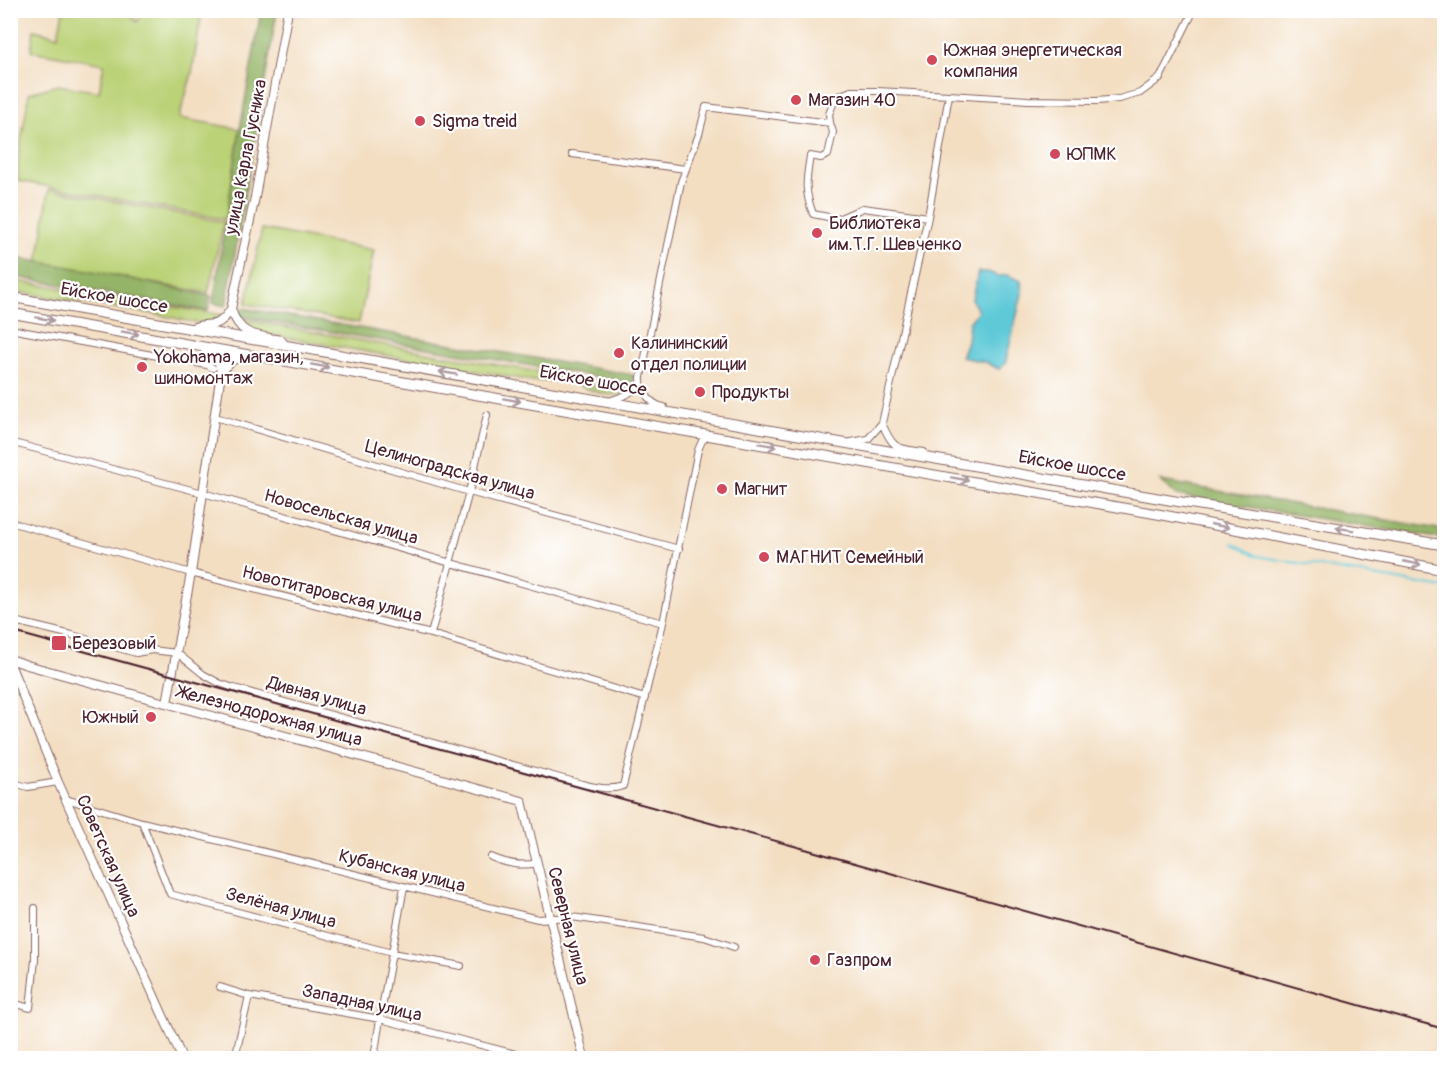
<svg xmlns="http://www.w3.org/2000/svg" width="1455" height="1069" font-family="Pangolin,sans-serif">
<rect width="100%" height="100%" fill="#fff"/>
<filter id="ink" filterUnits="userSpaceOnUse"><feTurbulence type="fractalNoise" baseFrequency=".0167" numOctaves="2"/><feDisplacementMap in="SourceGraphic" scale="12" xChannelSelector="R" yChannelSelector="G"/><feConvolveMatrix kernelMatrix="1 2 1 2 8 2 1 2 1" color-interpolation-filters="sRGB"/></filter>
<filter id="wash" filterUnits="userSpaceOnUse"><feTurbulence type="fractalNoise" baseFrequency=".008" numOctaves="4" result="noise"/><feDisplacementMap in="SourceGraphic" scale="24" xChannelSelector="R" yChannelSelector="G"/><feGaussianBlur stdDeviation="1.35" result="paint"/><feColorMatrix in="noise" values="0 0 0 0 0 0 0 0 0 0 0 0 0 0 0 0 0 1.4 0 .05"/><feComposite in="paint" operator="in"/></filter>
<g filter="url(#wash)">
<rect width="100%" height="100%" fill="#f3dec2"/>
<path fill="#bbd277" stroke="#827851" stroke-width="1.5" d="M63,11H104L130,15L138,22L141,11H202L192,73L179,118L240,129L227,217L223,219L18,181V160L29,93L58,85L99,92L104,64L31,51L34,30L58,36Z
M49,189L224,222L208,293L38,263Z
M262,229L374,250L359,323L246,304Z
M10,280L223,315L216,321L197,323L154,314L11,291Z
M240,319L561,376L560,379L555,381H532L254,332L250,330Z
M578,383L603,388L605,383L633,387C617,402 595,392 577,385Z"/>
<path fill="#94b468" stroke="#6f6a4a" stroke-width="1.5" d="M261,11H277L226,306L213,303L240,129Z
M11,257L99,272L211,296L208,311L11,276Z
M237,307L634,375L633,383L238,316Z
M1161,481L1444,530V539L1176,495Z"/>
<path fill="#5ec9d8" stroke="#547482" stroke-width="1.5" d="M978,272H988L998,276L1007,275L1021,281L1022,294L1005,364L999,369L985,362L961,357L967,341L969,323L978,311L972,300Z"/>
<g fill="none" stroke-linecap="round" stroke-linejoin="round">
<path stroke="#5ec9d8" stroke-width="2" d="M1233,543L1257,556L1444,588"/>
</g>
</g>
<g filter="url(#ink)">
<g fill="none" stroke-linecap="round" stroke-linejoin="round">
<g stroke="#856260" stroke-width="8">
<path id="minor" d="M830,123L829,114L836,97L851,91H877L949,95
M572,154L686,169
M10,329L207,365L213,368
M609,401L626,395L640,386
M664,407C651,405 640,391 641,377L681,182L699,134L706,107L830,123L833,132L828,155L821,158L810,156C806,181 804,190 813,214L838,219L863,208L928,217
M215,417L469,492L679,549
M10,442L203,493L663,623
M851,442L868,439L882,423
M926,457L924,452C897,448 893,450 882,423L928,217L949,95L1028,100L1097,101L1119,99L1140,93L1160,78L1194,10
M10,522L191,573L431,634L645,698
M10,620L72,635L136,653L152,650L177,653L203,674L219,683L234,688L582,784C596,787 609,791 623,786L663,623L698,450L702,441L708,436
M431,634L469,492L487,415
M10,782L28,787L58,782
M66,799L142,822L538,919L572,917L704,937L734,947
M142,822L170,894L392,953L461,966
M491,857C507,864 521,867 537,863
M220,987L249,996
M10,1002L30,1008L35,960V908
M235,1058L249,996L380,1019L531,1058
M374,1058L380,1019L404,887"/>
</g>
<g stroke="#856260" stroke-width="10">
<path id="tertiary" d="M231,309C240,337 256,335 281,340L284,344
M192,328C212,320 216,332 231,309L255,197L288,10
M221,373C228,363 235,356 248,357
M10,659L27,665L522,801L584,1058
M10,664L58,782L182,1058
M167,703L191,573L221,373C220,363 216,353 205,350"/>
</g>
<g stroke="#856260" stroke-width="11">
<path id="primary" d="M10,297L1169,500L1444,545
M10,313L1163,515L1444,570"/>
</g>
<use href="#minor" stroke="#fff" stroke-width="6"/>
<use href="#tertiary" stroke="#fff" stroke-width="8"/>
<use href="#primary" stroke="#fff" stroke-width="9"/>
<path stroke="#4a1f2b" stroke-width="2" d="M10,631L805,849L1444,1029"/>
</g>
<defs><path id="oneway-shaft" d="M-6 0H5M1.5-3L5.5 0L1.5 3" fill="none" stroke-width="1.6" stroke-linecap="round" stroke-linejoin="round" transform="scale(1.5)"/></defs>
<g stroke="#ae9aa0">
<use href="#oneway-shaft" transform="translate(45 319) rotate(10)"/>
<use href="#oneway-shaft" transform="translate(130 333) rotate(10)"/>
<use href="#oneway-shaft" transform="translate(320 366) rotate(10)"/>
<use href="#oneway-shaft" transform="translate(448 373) rotate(-170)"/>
<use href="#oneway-shaft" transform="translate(512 400) rotate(10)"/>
<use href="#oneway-shaft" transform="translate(768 445) rotate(10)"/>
<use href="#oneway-shaft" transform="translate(960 479) rotate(10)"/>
<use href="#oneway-shaft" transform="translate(1220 526) rotate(11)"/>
<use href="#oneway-shaft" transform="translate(1345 529) rotate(-171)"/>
<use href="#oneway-shaft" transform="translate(1412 563) rotate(11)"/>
</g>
</g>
<g fill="#d1495b" stroke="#fff" stroke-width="2">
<circle cx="932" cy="60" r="6"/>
<circle cx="796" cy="100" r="6"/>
<circle cx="420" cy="121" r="6"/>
<circle cx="1055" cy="154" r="6"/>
<circle cx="817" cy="233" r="6"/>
<circle cx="619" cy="353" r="6"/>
<circle cx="142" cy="367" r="6"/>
<circle cx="700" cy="392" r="6"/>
<circle cx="722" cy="489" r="6"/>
<circle cx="764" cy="557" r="6"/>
<rect x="51" y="635" width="16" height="16" rx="3"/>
<circle cx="151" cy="717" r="6"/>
<circle cx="815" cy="960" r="6"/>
</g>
<g text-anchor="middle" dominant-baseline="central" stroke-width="4.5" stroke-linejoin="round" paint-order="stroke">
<g font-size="18" fill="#4a1f2b" stroke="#fff" text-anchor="start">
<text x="944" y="50">Южная энергетическая<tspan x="944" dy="21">компания</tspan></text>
<text x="808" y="100">Магазин 40</text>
<text x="432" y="121">Sigma treid</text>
<text x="1067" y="154">ЮПМК</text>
<text x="829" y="223">Библиотека<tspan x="829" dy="21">им.Т.Г. Шевченко</tspan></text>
<text x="631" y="343">Калининский<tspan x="631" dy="21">отдел полиции</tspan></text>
<text x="154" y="357">Yokohama, магазин,<tspan x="154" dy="21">шиномонтаж</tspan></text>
<text x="712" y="392">Продукты</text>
<text x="734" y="489">Магнит</text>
<text x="776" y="557">МАГНИТ Семейный</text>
<text x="72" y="643">Березовый</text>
<text x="139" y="717" text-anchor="end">Южный</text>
<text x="827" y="960">Газпром</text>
</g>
<g font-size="18" fill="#4a1f2b" stroke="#fff">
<text transform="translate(246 157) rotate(-79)">улица Карла Гусника</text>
<text transform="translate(114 298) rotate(10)">Ейское шоссе</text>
<text transform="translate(593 381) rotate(10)">Ейское шоссе</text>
<text transform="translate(1072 466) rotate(10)">Ейское шоссе</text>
<text transform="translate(450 470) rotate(16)">Целиноградская улица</text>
<text transform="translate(341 517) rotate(16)">Новосельская улица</text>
<text transform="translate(332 594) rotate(14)">Новотитаровская улица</text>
<text transform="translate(317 696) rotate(16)">Дивная улица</text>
<text transform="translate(270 716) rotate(15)">Железнодорожная улица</text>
<text transform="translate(108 856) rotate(66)">Советская улица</text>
<text transform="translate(402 871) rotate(14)">Кубанская улица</text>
<text transform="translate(281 908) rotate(15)">Зелёная улица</text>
<text transform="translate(568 926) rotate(76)">Северная улица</text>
<text transform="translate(362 1003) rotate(12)">Западная улица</text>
</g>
</g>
<rect width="1455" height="1069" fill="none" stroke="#fff" stroke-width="36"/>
</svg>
